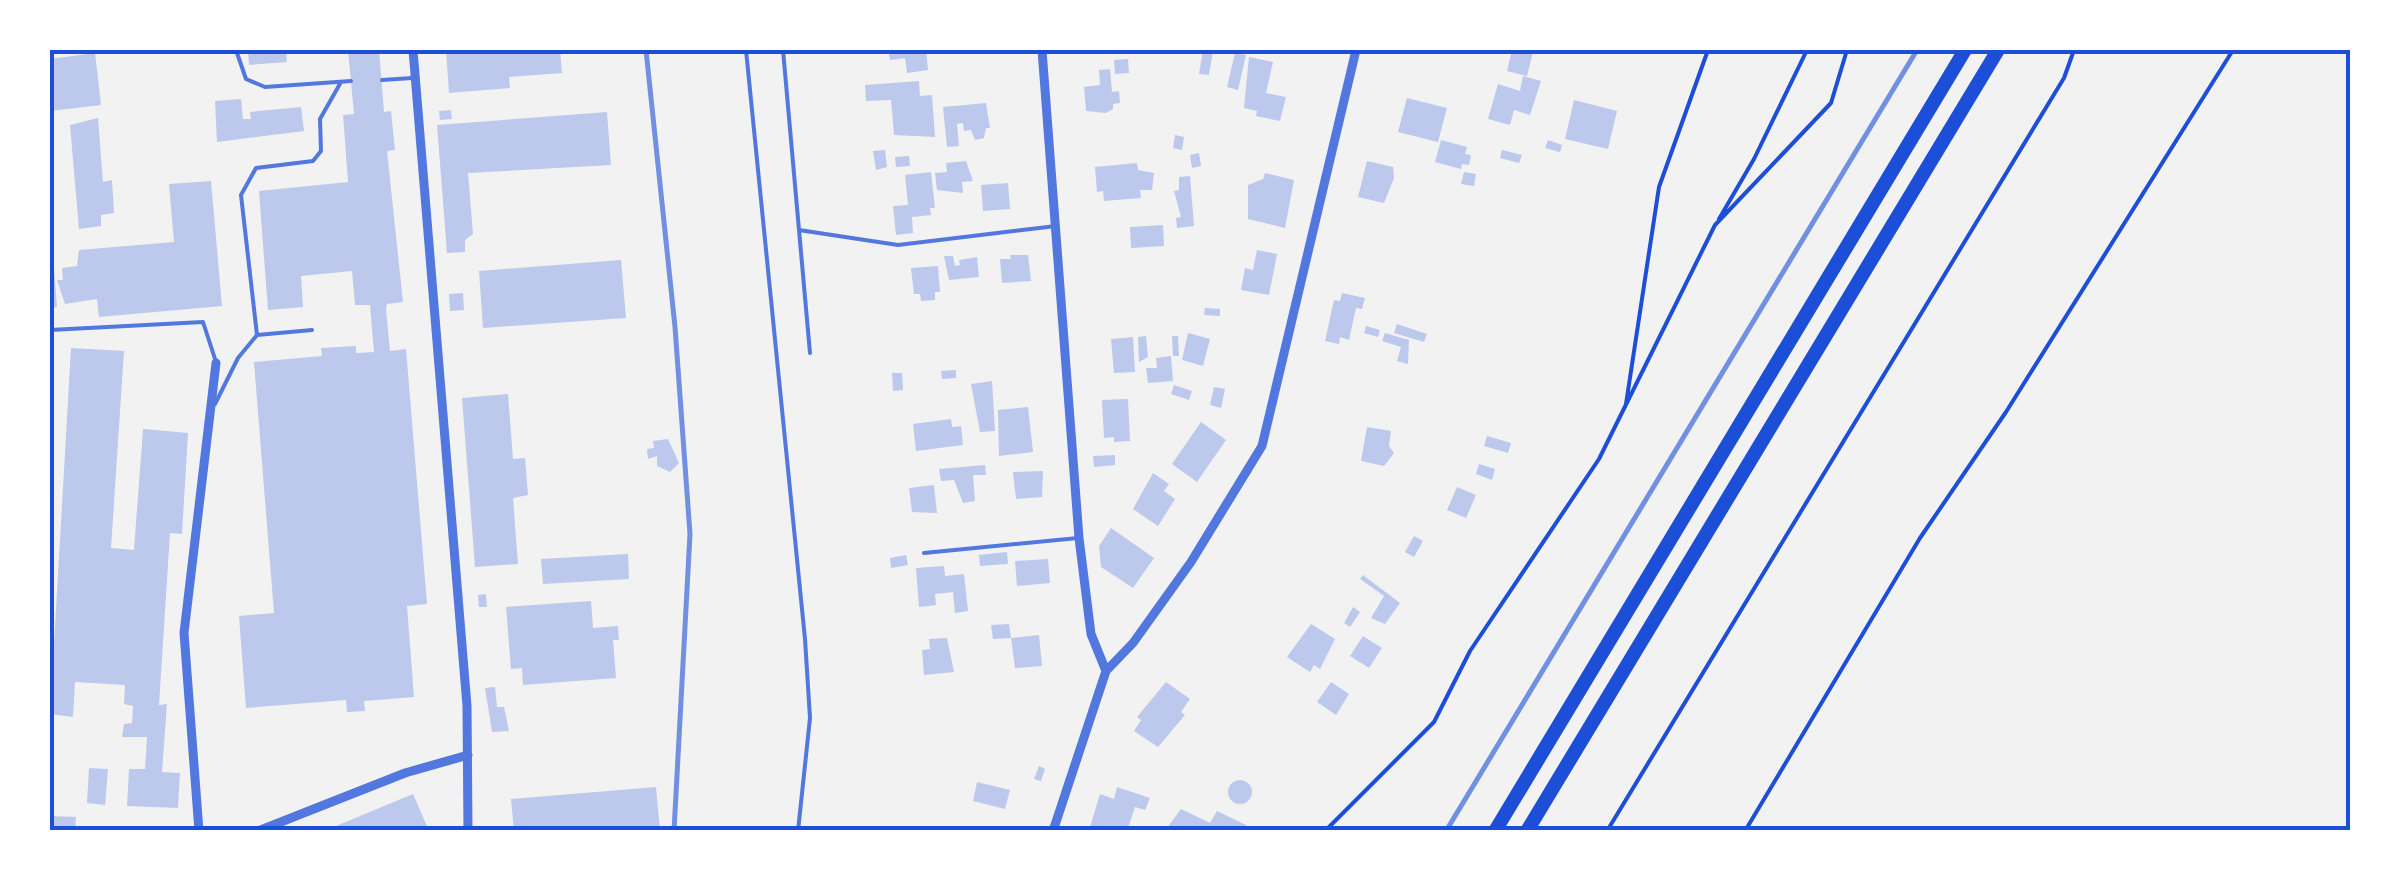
<svg xmlns="http://www.w3.org/2000/svg" width="2401" height="881" font-family="Jost,sans-serif">
<rect width="100%" height="100%" fill="#f2f2f2"/>
<path fill="#bdc9ec" d="M248,50H286L287,62L249,65Z
M348,50H379L384,112L391,111L395,150L387,151L403,302L387,304L386,309L390,351L406,349L427,604L407,606L414,697L364,701L365,711L347,712L346,700L246,708L239,616L274,613L254,362L322,356L321,348L356,346V353L374,352L370,305H355L352,271L301,276L303,307L268,310L259,191L348,182L343,115L354,114Z
M446,50H560L562,73L509,77L510,88L449,93Z
M888,50H926L928,70L907,73L905,58L890,60Z
M1203,50L1213,51L1209,75L1199,74Z
M1512,50L1533,52L1527,76L1507,71Z
M95,53L101,105L50,111V59Z
M1235,53L1246,55L1238,90L1227,87Z
M1249,57L1273,62L1266,93L1286,97L1280,121L1256,116L1257,111L1244,108Z
M1128,59L1129,73L1115,74L1114,60Z
M1110,69L1112,92L1119,91L1120,103L1113,104V109L1106,113L1086,111L1084,87L1100,85L1099,70Z
M1523,76L1541,81L1530,115L1514,110L1510,125L1488,119L1498,84L1520,91Z
M919,81L920,96L932,95L935,137L894,135L891,100L866,101L865,85Z
M1407,98L1447,108L1438,142L1398,132Z
M241,99L243,119H251L250,112L301,107L304,131L217,142L215,101Z
M1574,100L1617,111L1608,149L1565,139Z
M986,103L990,128H986L984,138L975,140L971,130L964,131L963,123L957,124L959,146L947,147L943,107Z
M451,110L452,119L440,120L439,111Z
M607,112L611,165L468,173L473,234L465,240V252L447,253L437,125Z
M98,118L103,182L112,180L114,213L101,215V226L79,229L70,125Z
M1175,135L1184,137L1182,150L1173,148Z
M1441,140L1467,147L1465,154L1471,155L1469,165L1462,164L1461,169L1435,162Z
M1548,140L1562,145L1560,152L1545,148Z
M885,150L887,167L876,170L873,151Z
M1502,150L1522,155L1519,163L1500,158Z
M1199,153L1201,166L1192,168L1190,155Z
M909,156L910,166L896,167L895,157Z
M966,161L973,181L962,182L963,193L937,190L935,173L947,172L946,163Z
M1367,161L1393,167L1394,178L1384,203L1358,197Z
M1137,163L1138,170L1154,173L1152,190H1140L1141,198L1104,201L1103,191L1097,192L1095,167Z
M931,172L935,208H930L931,215L912,217L913,233L896,235L893,206L908,205L905,175Z
M1464,172L1476,174L1474,186L1461,184Z
M1265,173L1294,180L1285,228L1248,219V185L1263,179Z
M1190,176L1194,226L1177,228L1176,218L1181,217L1174,191L1179,190V177Z
M211,181L222,306L99,317L97,299L65,304L57,280H63L62,268L77,266L79,250L174,242L169,184Z
M1008,183L1010,209L983,211L981,185Z
M1163,225L1164,246L1131,248L1130,227Z
M1257,250L1277,254L1269,295L1241,290L1245,268L1253,270Z
M53,253L57,307L50,308V254Z
M1010,255H1028L1031,281L1002,283L1000,259H1011Z
M944,256H953L955,266L960,265L959,260L977,257L979,277L949,280Z
M621,260L626,318L483,328L479,271Z
M938,266L940,292H935V300L921,301L920,294H914L911,268Z
M463,293L464,310L450,311L449,294Z
M1342,293L1365,298L1362,309L1356,308L1349,340L1340,337L1339,344L1325,341L1334,300L1340,301Z
M1205,308L1220,309V316L1204,315Z
M1397,324L1427,334L1424,342L1394,333Z
M1366,326L1380,330L1378,337L1364,333Z
M1188,333L1210,339L1203,366L1182,360Z
M1385,333L1409,340L1408,364L1397,361L1401,347L1382,341Z
M1146,336L1148,357L1139,362L1138,337Z
M1172,336H1178L1179,356H1173Z
M1133,337L1135,372L1114,373L1111,339Z
M71,348L124,351L111,548L134,550L143,429L188,433L182,534L170,533L159,705L167,704L162,772L180,773L178,808L127,806L129,769H145L147,737H122L124,724L132,723L133,706L124,704L125,685L75,682L73,717L50,714Z
M1171,356L1173,381L1148,383L1146,368H1157L1156,358Z
M956,370V378L942,379L941,371Z
M892,373H902L903,390L893,391Z
M992,381L995,431L980,432L971,384Z
M1174,385L1192,391L1189,400L1171,394Z
M1214,387L1225,389L1221,408L1210,405Z
M508,394L513,459L525,458L528,495L513,498L518,564L475,567L462,398Z
M1128,399L1130,441L1114,442V437L1104,438L1102,400Z
M1028,407L1033,452L999,456L998,410Z
M951,419L952,427L961,426L963,445L916,451L913,424Z
M1201,422L1226,440L1197,482L1172,464Z
M1367,427L1391,431L1389,446L1394,453L1384,466L1361,461Z
M1487,436L1511,443L1508,453L1484,446Z
M668,439L679,463L670,472L657,466V456L648,459L647,449L654,448L653,441Z
M1115,455V465L1094,467L1093,456Z
M1479,464L1495,469L1492,480L1476,474Z
M985,465L986,475H973L975,501L963,503L954,480L941,481L939,469Z
M1043,471L1042,497L1016,499L1013,472Z
M1153,473L1169,484L1164,491L1175,499L1158,526L1133,509Z
M934,485L937,513L912,512L909,488Z
M1457,487L1476,495L1466,518L1447,510Z
M1111,528L1154,558L1133,588L1101,567L1099,546Z
M1414,536L1423,541L1414,557L1405,552Z
M1007,552L1008,564L980,566L979,555Z
M628,554L629,579L543,584L541,559Z
M906,555L908,565L891,568L890,558Z
M1048,559L1050,583L1017,586L1015,561Z
M944,566L945,576L964,574L968,611L955,613L953,592L935,594L936,605L919,607L916,568Z
M1363,575L1400,603L1385,624L1371,618L1384,596L1360,579Z
M486,594L487,607H479L478,595Z
M591,601L593,628L618,626L619,640H613L616,678L523,685L522,668L511,669L506,607Z
M1353,607L1360,612L1350,627L1344,623Z
M1009,624L1011,638L993,639L991,625Z
M1311,624L1335,639L1320,669L1314,665L1310,672L1287,657Z
M1039,635L1042,666L1015,668L1011,638Z
M1363,636L1382,648L1369,668L1350,656Z
M947,638L954,672L924,675L922,650L930,649L929,639Z
M1166,682L1190,699L1181,712L1185,715L1158,747L1134,731L1141,720L1137,717Z
M1331,682L1349,694L1336,715L1317,702Z
M495,687L497,707H504L509,731L492,732L485,688Z
M1039,766L1045,769L1041,781L1034,779Z
M89,768L108,769L105,805L87,803Z
M1228 792a12 12 0 1 1 24 0a12 12 0 1 1-24 0Z
M977,782L1010,790L1005,809L973,801Z
M656,787L660,831H606L605,826L514,831L511,799Z
M1117,787L1150,798L1145,810L1135,807L1127,831H1089L1100,794L1114,799Z
M413,794L429,831H324Z
M1181,809L1210,823L1217,811L1246,825L1244,831L1167,828Z
M50,816L76,817L75,831H50Z"/>
<g fill="none" stroke-linecap="round" stroke-linejoin="round">
<path stroke="#1d4ed8" stroke-width="4" d="M157,50H171
M1719,219L1754,159L1807,50
M1626,404L1659,187L1708,50
M1325,831L1434,722L1470,651L1599,459L1715,225L1831,103L1847,50
M1607,831L2064,78L2074,50
M1745,831L1920,538L2006,412L2233,50"/>
<path stroke="#5277de" stroke-width="4" d="M236,50L246,79L265,87L351,81
M746,50L805,639L810,718L798,831
M783,50L799,230L898,245L1056,226
M382,80L412,78
M799,230L810,353
M50,330L203,322L216,362
M257,335L312,330
M215,404L238,358L257,335L241,195L256,168L313,161L321,151L320,119L341,82
M924,553L1078,538"/>
<path stroke="#5277de" stroke-width="9" d="M413,50L467,706L468,831
M1042,50L1079,538L1091,634L1106,671
M199,831L184,633L216,363
M258,831L405,773L468,755
M1053,831L1106,671L1133,643L1191,562L1262,446L1356,50"/>
<path stroke="#1d4ed8" stroke-width="14" d="M1495,831L1965,50
M1527,831L1998,50"/>
<path stroke="#7290e2" stroke-width="5" d="M646,50L675,327L690,534L674,831
M1446,831L1917,50"/>
</g>
<rect width="2401" height="881" fill="none" stroke="#ffffff" stroke-width="105"/>
<rect x="52" y="52" width="2296" height="776" fill="none" stroke="#1d4ed8" stroke-width="4"/>
</svg>
